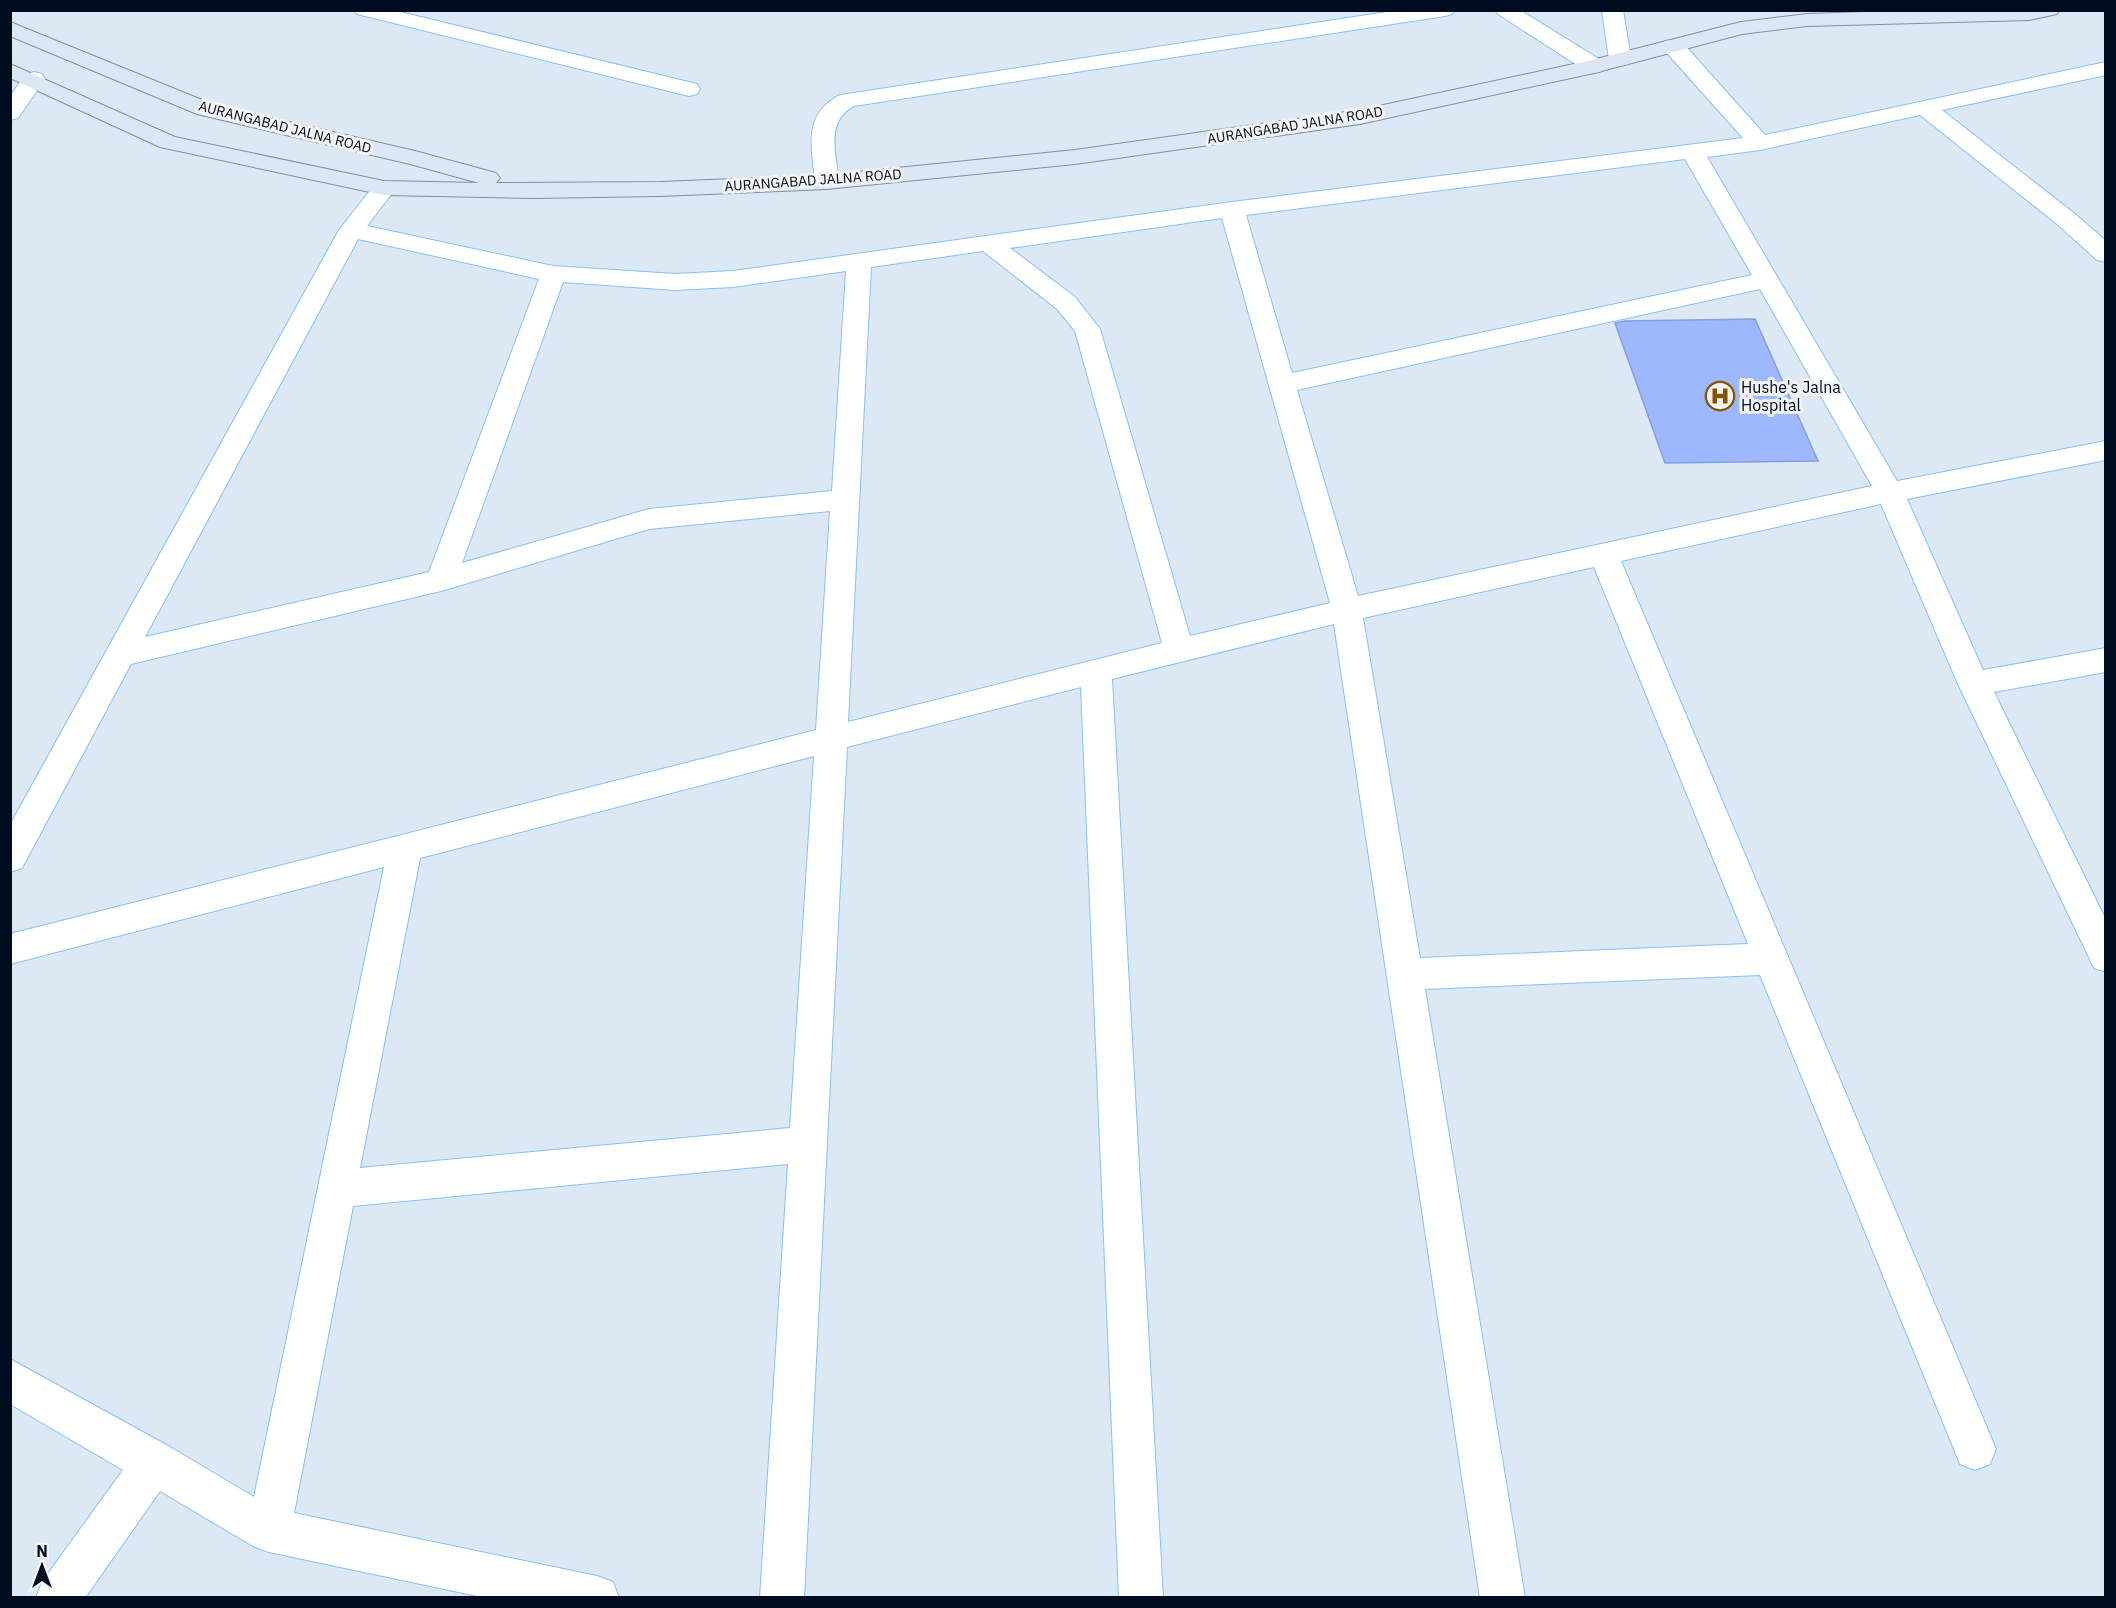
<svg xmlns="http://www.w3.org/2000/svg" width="2116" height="1608" font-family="'IBM Plex Sans',sans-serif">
<rect width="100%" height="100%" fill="#dce8f4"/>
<path fill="#9db8fc" stroke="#849ee0" stroke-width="1.5" d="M1755,319L1818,461L1665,463L1615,323L1625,321Z"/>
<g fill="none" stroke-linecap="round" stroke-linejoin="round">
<g stroke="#85c1fa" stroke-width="2">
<path id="minor" d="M354,10H392L697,84L700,89L697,94L689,96L357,14Z
M1400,10H1455L1452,14L1445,16L854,106C825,121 836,155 839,182L835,187L827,189L819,187L815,182C812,146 802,115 840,95Z
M1495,10H1520L1602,61L1605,66L1602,71L1594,73L1586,71L1498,14Z
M1602,10H1623L1631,59L1628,64L1620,66L1612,64L1609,59Z
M1673,40L1681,41L1765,135L2106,62V75L1942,110L2075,214L2106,241V262L2097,260L2057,224L1920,115L1760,150L1707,157L1897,481L2106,441V460L1907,499L1983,670L2106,648V672L1994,692L2106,920V972L2094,968L1958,684L1881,504L1621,561L1996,1449L1990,1464L1975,1470L1960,1464L1760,975L1425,989L1525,1598H1480L1334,624L1112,679L1163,1598H1119L1081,687L847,747L804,1598H760L788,1164L353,1206L294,1513L597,1576L613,1582L619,1598H487L269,1552L253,1546L160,1491L85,1598H36L42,1582L123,1470L10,1404V1359L170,1447L254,1497L384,867L10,964V934L816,730L830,511L649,529L441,591L131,664L22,868L10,872V825L339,230L376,183L384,181L392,183L396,188L367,226L553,266L675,274L733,271L1232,202L1743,138L1665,51L1662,46L1665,41ZM1685,159L1752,275L1292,373L1246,215ZM1222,218L1330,603L1190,636L1100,329L1075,297L1010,248ZM358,239L539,279L429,572L145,637ZM983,251L1057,309L1075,331L1162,643L848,722L871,267ZM846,271L832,491L649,509L462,563L563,282L675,290L733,287ZM1760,289L1872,486L1358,596L1297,390ZM1594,567L1748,944L1420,958L1363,618ZM814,756L790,1128L360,1168L420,858Z
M34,72L42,74L45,79L18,118L10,120V96L26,74Z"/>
</g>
<g stroke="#7f90a4" stroke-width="2">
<path id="major" d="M1924,10H2060L2057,14L2029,20L1807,26L1742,34L1594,73L1360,124L1075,164L827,189L660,196L533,198L384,195L160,147L10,78V64L175,137L384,181L479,183L410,164L197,114L10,36V22L212,104L415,151L496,173L500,178L496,183L660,182L827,175L1075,150L1360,110L1592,60L1741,22L1807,14Z"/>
</g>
<use href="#minor" fill="#fff" fill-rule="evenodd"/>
<use href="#major" fill="#dbe7f2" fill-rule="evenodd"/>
</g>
<defs>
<g id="hospital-ring" transform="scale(1.5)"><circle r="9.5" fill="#f3f3f3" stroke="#885300" stroke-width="1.5"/><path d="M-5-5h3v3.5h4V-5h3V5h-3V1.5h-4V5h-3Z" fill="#885300"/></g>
</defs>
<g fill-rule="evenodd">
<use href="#hospital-ring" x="1720" y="396"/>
</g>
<g text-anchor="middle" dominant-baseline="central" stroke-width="6" stroke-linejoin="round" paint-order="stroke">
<g font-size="14" fill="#000d21" stroke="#f3f3f3">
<text transform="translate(1295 125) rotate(-9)">AURANGABAD JALNA ROAD</text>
<text transform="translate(285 127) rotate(14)">AURANGABAD JALNA ROAD</text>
<text transform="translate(813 180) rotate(-4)">AURANGABAD JALNA ROAD</text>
</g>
<g font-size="16" fill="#000d21" stroke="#f3f3f3" text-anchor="start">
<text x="1741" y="387">Hushe's Jalna<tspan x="1741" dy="18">Hospital</tspan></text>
</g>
</g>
<rect width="2116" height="1608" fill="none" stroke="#000d21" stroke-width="24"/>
<g transform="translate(42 1566)" stroke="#f3f3f3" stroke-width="4.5" paint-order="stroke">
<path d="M0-4.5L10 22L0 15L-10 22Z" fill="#000d21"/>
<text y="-9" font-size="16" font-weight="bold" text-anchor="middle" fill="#000d21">N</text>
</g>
</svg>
